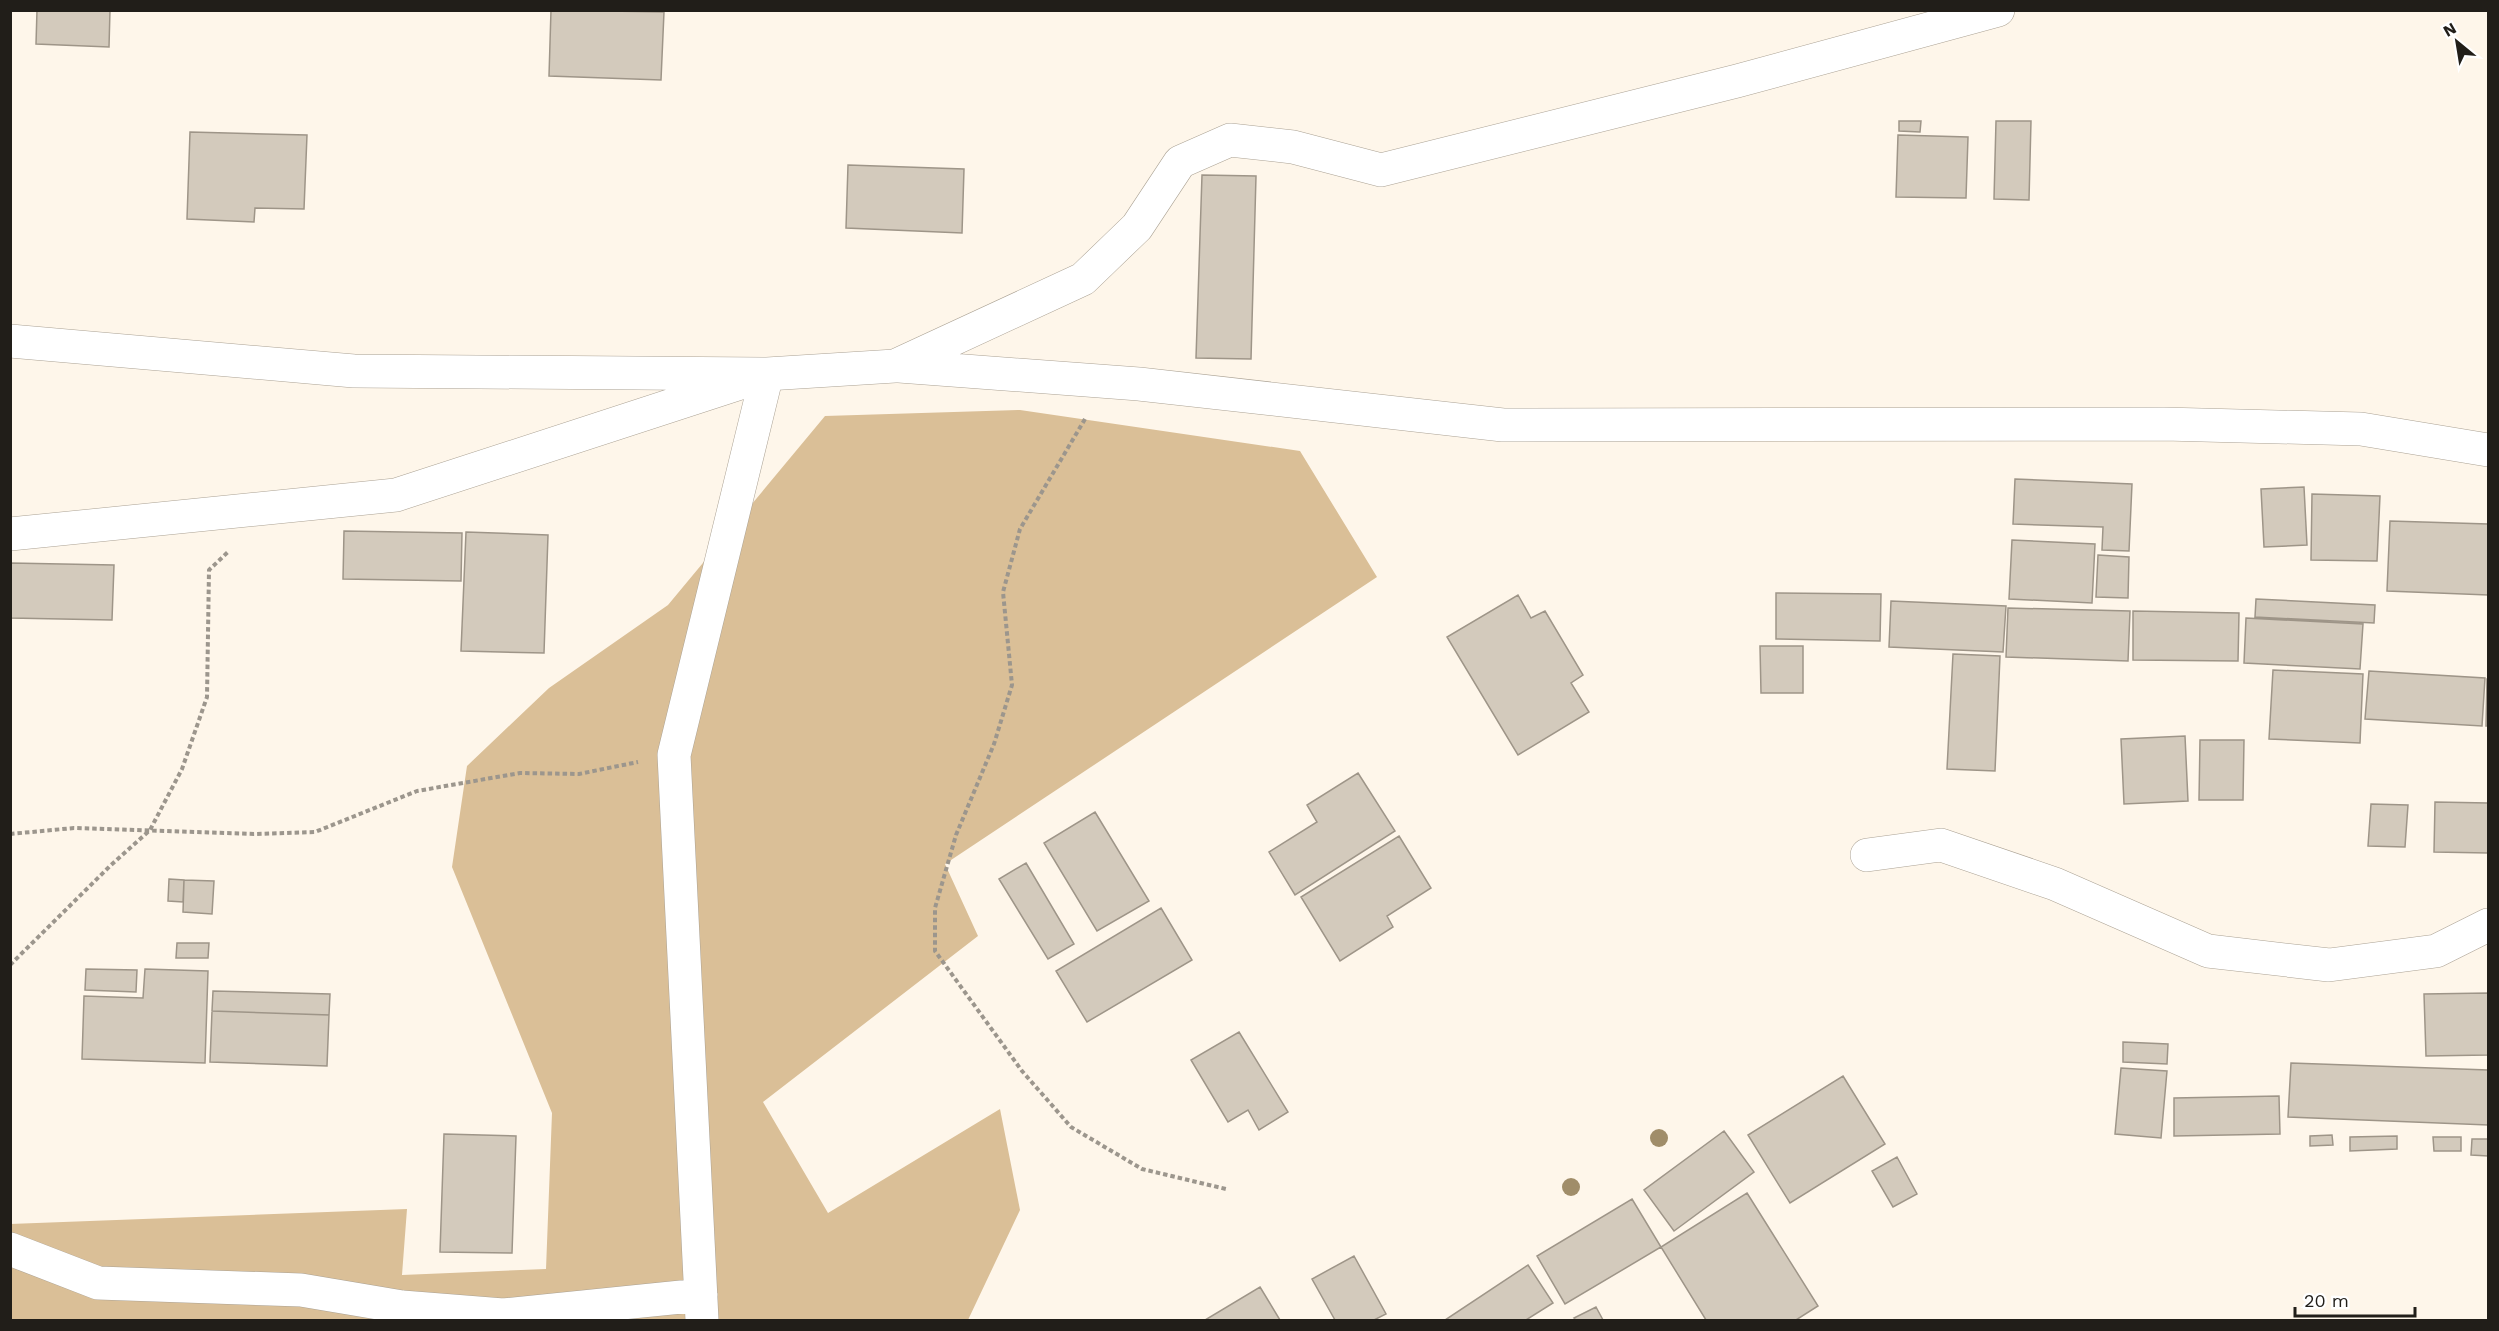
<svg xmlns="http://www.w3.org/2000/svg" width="2499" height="1331" font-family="'Work Sans',sans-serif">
<rect width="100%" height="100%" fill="#fef6ea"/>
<path fill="#dabf97" d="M1020,410L1300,451L1377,577L945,864L978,936L763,1102L828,1213L1000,1109L1020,1210L968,1320H11L10,1224L407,1209L402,1275L546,1269L552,1113L452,867L467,766L549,688L668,605L825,416Z"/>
<path fill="#d3cabc" stroke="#9e9588" stroke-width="1.5" d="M37,10H110L109,47L36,44Z
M551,10L664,12L661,80L549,76Z
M1899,121H1921L1920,132L1899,131Z
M1996,121H2031L2029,200L1994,199Z
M190,132L307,135L304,209L255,208L254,222L187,219Z
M1898,135L1968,137L1966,198L1896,197Z
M848,165L964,169L962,233L846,228Z
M1202,175L1256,176L1251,359L1196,358Z
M2015,479L2132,484L2129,551L2102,550L2103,527L2013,524Z
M2304,487L2307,545L2264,547L2261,489Z
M2312,494L2380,496L2377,561L2311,560Z
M2390,521L2488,524V595L2387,591Z
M344,531L462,533L461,581L343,579Z
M466,532L548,535L544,653L461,651Z
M2012,540L2095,544L2092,603L2009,599Z
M2098,555L2129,557L2128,598L2096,597Z
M10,563L114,565L112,620L10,618Z
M1776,593L1881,594L1880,641L1776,639Z
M1518,595L1531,618L1545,611L1583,675L1571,683L1589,712L1518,755L1447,637Z
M2256,599L2375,605L2374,623L2255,617Z
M1891,601L2006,606L2003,652L1889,647Z
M2008,608L2130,611L2128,661L2006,657Z
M2133,611L2239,613L2238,661L2133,660Z
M2246,618L2363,624L2360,669L2244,663Z
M1760,646H1803V693H1761Z
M1953,654L2000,656L1995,771L1947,769Z
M2273,670L2363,674L2360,743L2269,739Z
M2369,671L2485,678L2482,726L2365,719Z
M2487,679H2488V726H2486Z
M2185,736L2188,801L2124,804L2121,739Z
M2200,740H2244L2243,800H2199Z
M1358,773L1395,831L1295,895L1269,852L1317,822L1307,805Z
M2435,802L2488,803V853L2434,852Z
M2371,804L2408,805L2405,847L2368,846Z
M1095,812L1149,901L1097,931L1044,843Z
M1399,836L1431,888L1387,916L1393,927L1340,961L1301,897Z
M1026,863L1074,944L1048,959L999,879Z
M169,879L184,880L183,902L168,901Z
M184,880L214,881L212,914L183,912Z
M1161,908L1192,960L1087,1022L1056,971Z
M177,943H209L208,958H176Z
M86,969L137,970L136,992L85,990Z
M145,969L208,971L205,1063L82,1059L84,996L143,998Z
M213,991L330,994L329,1015L212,1011Z
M2488,993V1055L2426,1056L2424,994Z
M212,1011L329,1015L327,1066L210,1062Z
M1239,1032L1288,1112L1259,1130L1248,1110L1228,1122L1191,1060Z
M2123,1042L2168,1044L2167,1064L2123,1062Z
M2291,1063L2488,1070V1125L2288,1117Z
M2121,1068L2167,1071L2161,1138L2115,1134Z
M1843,1076L1885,1144L1790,1203L1748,1135Z
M2279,1096L2280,1134L2174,1136V1098Z
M1724,1131L1754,1172L1674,1231L1644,1190Z
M444,1134L516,1136L512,1253L440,1252Z
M2332,1135L2333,1145L2310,1146V1136Z
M2397,1136V1149L2350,1151V1137Z
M2433,1137H2461V1151H2434Z
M2472,1139H2488V1156L2471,1155Z
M1897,1157L1917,1194L1893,1207L1872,1171Z
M1747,1193L1818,1306L1796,1320H1706L1661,1247Z
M1632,1199L1661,1247L1565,1304L1537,1256Z
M1354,1256L1386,1314L1374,1320H1335L1312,1279Z
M1528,1265L1553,1303L1526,1320H1445Z
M1260,1287L1280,1320H1205Z
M1596,1307L1603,1320H1576L1574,1318Z"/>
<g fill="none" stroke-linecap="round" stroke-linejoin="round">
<g stroke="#aba294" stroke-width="34">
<path id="minor" d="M10,341L354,371L767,374L895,366L1083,279L1137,227L1180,162L1230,140L1293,147L1381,170L1737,81L1998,10
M899,366L1139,384L1503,425L2164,424L2361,429L2488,450
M10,534L396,495L740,383
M1867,855L1941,845L2055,884L2208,951L2329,965L2436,951L2488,925
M10,1249L98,1283L301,1290L402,1307L503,1315L701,1295
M702,1320L674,755L767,374"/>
</g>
<path stroke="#9c968d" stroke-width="4" stroke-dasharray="4.5 3" stroke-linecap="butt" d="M1085,419L1020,529L1003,592L1012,685L994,744L956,835L935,908V951L1022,1071L1071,1127L1142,1169L1226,1189
M10,834L74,828L254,834L315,832L417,791L520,773L579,774L638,762
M10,965L110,866L150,830L182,769L207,697L209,570L229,551"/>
<use href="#minor" stroke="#fff" stroke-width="33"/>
</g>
<g fill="#a08d69">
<circle cx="1659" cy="1138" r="9"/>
<circle cx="1571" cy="1187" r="9"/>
</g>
<rect width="2499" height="1331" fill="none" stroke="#211e19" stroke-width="24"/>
<g transform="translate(2457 42) rotate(330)" stroke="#ffffff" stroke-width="4.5" paint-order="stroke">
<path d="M0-4.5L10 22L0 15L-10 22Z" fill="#211e19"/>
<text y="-9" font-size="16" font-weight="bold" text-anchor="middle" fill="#211e19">N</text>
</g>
<path d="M2295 1307v9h120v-9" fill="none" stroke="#211e19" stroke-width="3"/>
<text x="2304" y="1307" font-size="18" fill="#211e19" stroke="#ffffff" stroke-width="4.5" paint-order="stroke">20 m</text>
</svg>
